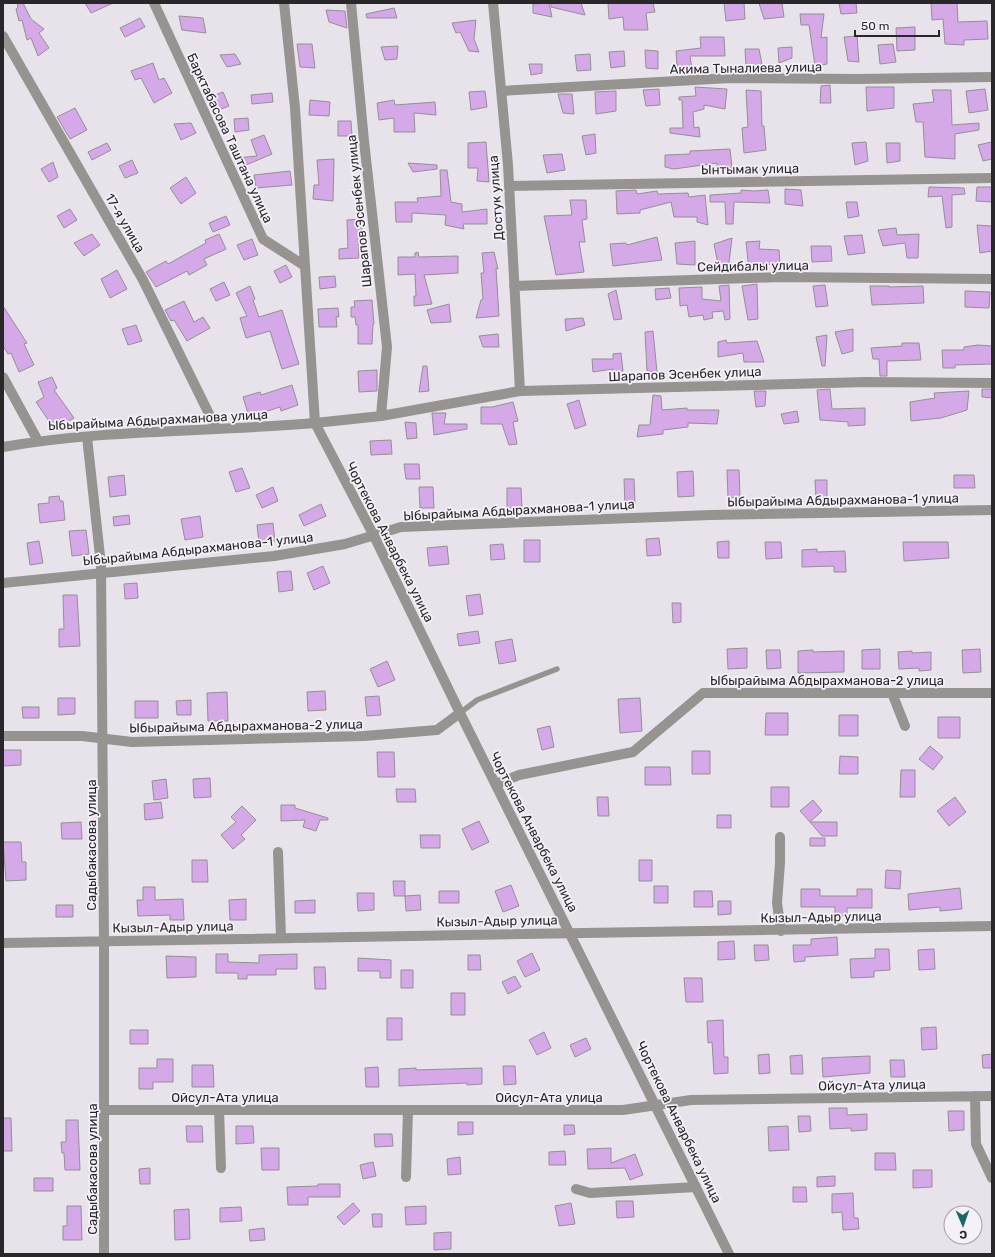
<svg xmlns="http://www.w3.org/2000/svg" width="995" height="1257" font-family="Rubik,sans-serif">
<rect width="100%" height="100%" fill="#e8e3eb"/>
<path fill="#d5a8e8" stroke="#948f97" d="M17,3H23L31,19L44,29L39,33L49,48L38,56L31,38L27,40L22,20L19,21L16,9L18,7Z
M85,3H113L91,13Z
M549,3L552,17L533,13V4Z
M551,3H581L585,15L551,7Z
M608,3H653L655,12L646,13L648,30H624L623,17L609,19Z
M724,3H744L745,19L726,21Z
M759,3H782L784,17L764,19Z
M839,3H856L857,13L841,14Z
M931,3H957L958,22L987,21L988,39L964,40V45L945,44L943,19L932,20Z
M394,8L397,18H367L366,14Z
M326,10L345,11L347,28L329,22Z
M800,14H824L821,38L827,37V64L815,66L809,25H801Z
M179,16L203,18L206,33L182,30Z
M140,18L145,27L125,37L120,28Z
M476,20L474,39L479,52L469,51L460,32L456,33L452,23Z
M915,27V50L897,51L896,28Z
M857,36L859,62L848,61L844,37Z
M700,37H724L725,56H690L692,69L677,66L676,51L701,48Z
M297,44H312L315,68L300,67Z
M893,44L896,62L880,64L878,45Z
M398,46L397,59L385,60L381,47Z
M792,47V58L779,63L778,48Z
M745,49H759L762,64L746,66Z
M645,50L658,51V69L646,68Z
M624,51L625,66L611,68L609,52Z
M235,54L241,64L227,67L220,55Z
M590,54L591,70L577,71L575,55Z
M153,63L159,80L164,78L172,93L154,103L141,78L135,80L131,71Z
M529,64H542V73L531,75Z
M830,85L831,103H820L821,86Z
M695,87L727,89L725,109L704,105V109L693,112L694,128L699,127L700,137L670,133V128H683L682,100H679V97L696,96Z
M866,87H894V108L867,111Z
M659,89L660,105L646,106L643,90Z
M985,89L988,110L969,113L966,91Z
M746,90L761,91L762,126H764L766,150L744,153L742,128L748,127Z
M932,90H951L952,125L979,123V130L955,134V159L925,157L923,122H916L913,104L934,102Z
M485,91L487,107L471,110L469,92Z
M616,91V111L596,114L595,92Z
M223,92L229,106L213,112L207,98Z
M272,93L273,102L252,104L251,95Z
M558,94H572L574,114L563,113Z
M310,100L330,102L329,116L309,115Z
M394,100L395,105L435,102L436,115L414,113L415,132H394V118L379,120L377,103Z
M75,108L87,130L70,139L57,117Z
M248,118L249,130L235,132L234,119Z
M338,121H351L352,136H338Z
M191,123L196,133L181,140L174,124Z
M595,134L596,153L586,155L582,136Z
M264,135L272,154L239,168L237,158L257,156L251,140Z
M486,142L489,182L477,181L478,168H468V143Z
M866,142L868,161L855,165L852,143Z
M992,142V159L983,161L978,145Z
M107,143L111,150L92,160L88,152Z
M886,143H900V161L887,163Z
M730,149L732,167L717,168V163L674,169L665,167V155L690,154V151Z
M562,154L565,170L547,173L543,155Z
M334,159L333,201L313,199L314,185H319L317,160Z
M132,160L138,173L125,178L119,166Z
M53,162L58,177L49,182L41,169Z
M408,163L437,165V169L413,172Z
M440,170H447L451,202L462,204V212L487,209V224H463L464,229L445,225L446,215L412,213V222H396L395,202H418L417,198L441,196Z
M290,171L292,185L256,188L254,175Z
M186,177L196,193L181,204L170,188Z
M929,187L964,188L965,194L952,195V227L946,228L942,196L928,197Z
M977,187H992V202L976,201Z
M785,189L801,190L803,206L785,204Z
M636,190L637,194L657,191L658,194L688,193L689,197L705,195L708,225L697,222V217H674L671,202L640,210V213L617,214L616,191Z
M741,190L754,191L768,190L770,203L734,202L733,224H726L725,202H710V195L741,193Z
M570,200H586L587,219L582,220L585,242H579L584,272L556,275L544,216L572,215Z
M846,202H857L859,216L848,218Z
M70,209L77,220L64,228L57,216Z
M226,216L230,225L213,232L209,223Z
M362,219V235H358L359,258L339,259V249L348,248L347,220Z
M977,225L992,226V251L980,253Z
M896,228L897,235L919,234L918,258H907L905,243L883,246L878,230Z
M92,234L100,245L84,256L74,243Z
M219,234L226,249L204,259L207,265L189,275L187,271L156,287L146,272L166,261L168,264L206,243L205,240Z
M862,235L865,253L848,255L844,236Z
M657,237L662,260L613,266L610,244L626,243L627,245Z
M732,238L729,263L718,264L714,244Z
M252,239L258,255L244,260L237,245Z
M695,241V265L677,264L675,243Z
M760,241L759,249L779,250L780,265L762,264L763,269L749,270L746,242Z
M811,246H831L832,261L812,262Z
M418,252L419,257L458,256V273L424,275L432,304L414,306V296H416L415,274L398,275V257H415V253Z
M494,252L498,269L496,268L499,316L476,318L481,300L483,299L481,273H484L482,253Z
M286,265L292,277L280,283L274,271Z
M117,270L127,289L110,298L101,279Z
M335,276L336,287L320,289L319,277Z
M224,282L230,295L216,301L210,289Z
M757,284L758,319L748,320L742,286Z
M729,285L730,319L725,320L723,311L712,312L713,318L704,320L703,315L689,317L687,305L680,306L679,288L702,287V299L721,301L719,286Z
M825,285L828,306L816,307L813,286Z
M250,286L255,299L253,300L259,317L282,310L299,364L282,369L270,331L246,338L240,318L247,316L236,293Z
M870,286H889V287L923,286L924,303L872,305Z
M669,288L671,298L656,300L655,289Z
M616,290L622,319L614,320L608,294Z
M965,291L990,292L989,308L965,307Z
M372,300L374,324H373L372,344H358V325H356L355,317H351V307H355L354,301Z
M184,301L194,322L203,317L210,328L187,341L174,320L171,321L165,310Z
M449,304L451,322L431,323L427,310Z
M3,306L27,343L24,344L34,365L19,372L11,353L8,354L3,346Z
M338,308L339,317H336L337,327H319L318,309Z
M583,318L585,325L566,331L565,319Z
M136,325L142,341L128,345L122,329Z
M853,329V351L842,354L835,332Z
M653,331L657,372L647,371L645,332Z
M498,334L499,347H483L479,336Z
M827,335L825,366H822L816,337Z
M726,340L727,343L757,341L764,362H744L743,353L718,357V342Z
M902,343H919L921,360L887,361V376H880L879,359H873L871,348L902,346Z
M978,345L992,346V364L955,365V368H943L942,350H964V347Z
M621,353L623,371L613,372V369L593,372L592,359H613V354Z
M423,366H427L429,391L419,392Z
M377,370V391L359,392L358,371Z
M52,377L57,388L54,390L74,418L55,430L36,402L44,397L38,382Z
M292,385L298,405L281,411L280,407L249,417L243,397L260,392L261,395Z
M830,389L832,409L865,408V425L848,426V422L820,420L817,390Z
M982,389H992V398L982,397Z
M754,391H766L765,406L756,407Z
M969,391L967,410L941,418L911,421L910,402L935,398L934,393Z
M653,395L661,396L662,410L687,408V410H719L717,424L688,423V427L663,430V434L637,437L639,425H650Z
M579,400L586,425L575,429L567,404Z
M513,402L518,421L513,422L517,444L509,445L502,424H481V407H492Z
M797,411L799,422L784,424L781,414Z
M432,413H446L444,424H467V429L434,435Z
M405,422L416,423L417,438L407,439Z
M391,440L392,454L371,455L370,441Z
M404,464H419L420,479H406Z
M242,468L250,488L236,492L229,472Z
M727,470H739L740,497L728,498Z
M693,471L694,496L678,497L677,472Z
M124,475L126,495L110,497L108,477Z
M954,475H974L975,488H954Z
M624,479H634L635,504L625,505Z
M815,480H827V497L816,498Z
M273,487L278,501L262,508L256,495Z
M419,487H433L434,508H420Z
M507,488H521L522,508H507Z
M59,496L60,501H63L65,520L40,523L38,504L49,503V497Z
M321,504L326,516L304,526L299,515Z
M129,515L130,524L114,526L113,517Z
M200,516L203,537L185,540L181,519Z
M273,523L275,541L259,543L257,525Z
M86,530L89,554L72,556L69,531Z
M659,538L661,555L647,556L646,539Z
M524,540H540V562H524Z
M39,541L43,563L30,565L27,543Z
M729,541V558H718L717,542Z
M765,542H781L782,558L766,559Z
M903,542H948L949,558L904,561Z
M503,544L505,559L491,560L490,545Z
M447,546L449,564L429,566L427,548Z
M817,549V552L845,551L846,572H834V566L802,567V550Z
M323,566L330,583L314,590L307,573Z
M291,571L293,590L279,592L277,572Z
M137,583L138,598L125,599L124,584Z
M480,594L483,614L469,616L466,596Z
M63,595H77L80,646L59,647V629H64Z
M672,603H681V622L673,623Z
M478,631L480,643L459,646L457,634Z
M512,639L516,661L499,664L495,642Z
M747,648V668L728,669L727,649Z
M880,649V669H862V650Z
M980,649L981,672L963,673L962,650Z
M766,650H780L781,668L767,669Z
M813,650V652L844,651V672L798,673V651Z
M912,651V653L931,652V670L919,671V668L899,669L898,652Z
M387,661L395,680L378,687L370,669Z
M325,691L326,710L308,711L307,692Z
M227,692L228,721H208L207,693Z
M379,696L381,715L367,716L365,697Z
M58,698H75V714L58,715Z
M640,698L642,731L620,733L618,699Z
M191,700V715H177L176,701Z
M135,701H158V718H135Z
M22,707H39V718H23Z
M766,713H788V735H765Z
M839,715H858V736H839Z
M938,717H960V738H938Z
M550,726L554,747L542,750L537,729Z
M930,746L943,757L933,770L919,759Z
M3,750H21V765L3,766Z
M692,751H710V774H692Z
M377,752H394L395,777H378Z
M840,756L858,757V774H839Z
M645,767H670L671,785H645Z
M901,770H915V797H900Z
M210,778L211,797L194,798L193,779Z
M166,779L168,798L154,800L152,781Z
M771,787H789V807H771Z
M396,789H415L416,802H397Z
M597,797H608L609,816H598Z
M955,797L966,812L949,826L937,811Z
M813,800L822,811L810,822L800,811Z
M161,802L163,818L145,820L144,804Z
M281,805H295V808L328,818V820H320L316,831L303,827L305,820L281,821Z
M242,806L256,820L241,835L245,839L233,849L221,835L236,822L231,817Z
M717,815H731V828H717Z
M479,821L489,842L472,850L462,829Z
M81,822L82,839H62L61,823Z
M810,822H837V836H822Z
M420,835H440V848H421Z
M810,838H825V846H810Z
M3,842H21L22,862H26V880L6,881Z
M192,860H207L208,882H192Z
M639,860H652V881H639Z
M886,870L901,871L900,889L885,888Z
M393,881H405V896H394Z
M511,885L519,906L503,912L495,891Z
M654,886H668V903H654Z
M143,887H155V900L183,899L184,920H170V915L138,916L137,900H143Z
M960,888L962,909L940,911V907L909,910L908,894Z
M801,889H820V896H857V889H872V908H847V916H835V907H801Z
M439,891H459V903H439Z
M694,891H712L713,907H694Z
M357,893H374V910L358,911Z
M420,895L421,910L406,911L405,896Z
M246,899V920H230L229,900Z
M315,900V913H295V901Z
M718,901H731V914L718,915Z
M56,905H73V917H56Z
M837,937L838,955L805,957V961L794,962L793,945H811V939Z
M734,941L735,959L718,960V942Z
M754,945H768L769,960L755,961Z
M875,949H889L890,970L874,971V977L851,978L850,959L875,958Z
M934,949L935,969L919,970L918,950Z
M532,953L540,970L525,977L517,961Z
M216,954H228V962L259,963V955L297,954V969H276V975H247V979H238V973H216Z
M468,955H480L481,970H468Z
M166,956L196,957V977L167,978Z
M358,958L391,960V978H380V971H358Z
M314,967H325L326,989H315Z
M401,970H413V988H401Z
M515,976L521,987L508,994L502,982Z
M684,978H702L703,1002H686Z
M451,993H465V1015H451Z
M387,1018H402V1040H387Z
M723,1020L724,1057H728V1073L714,1074L712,1042L708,1043L707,1021Z
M936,1027L937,1049L922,1050L921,1028Z
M130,1030H148V1044H130Z
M544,1032L551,1048L537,1055L529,1040Z
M586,1038L591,1049L575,1057L570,1045Z
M769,1054L770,1073L759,1074L758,1055Z
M992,1054V1068H983L982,1055Z
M802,1055L803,1074H791L790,1056Z
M870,1056V1073L823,1077L822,1058Z
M157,1059H173V1082H153V1089H139V1068H157Z
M890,1060H904L905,1077H891Z
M192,1065H213L214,1087H192Z
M503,1066H515L516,1084L504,1085Z
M378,1067L379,1087H366L365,1068Z
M416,1068V1070L482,1068V1084L467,1085V1083L399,1086V1069Z
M829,1108H847V1115L867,1114V1130L851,1131V1128L830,1129Z
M948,1111H964V1130L949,1131Z
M798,1116H810L811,1131L799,1132Z
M3,1118H11L12,1151H3Z
M66,1120H78L80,1170H65L64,1153H62L61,1142H66Z
M458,1122H473V1134L458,1135Z
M564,1125H574L575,1134L564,1135Z
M186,1126H202L203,1142H187Z
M236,1126H253L254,1143L236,1144Z
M788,1126L789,1150L769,1151L768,1127Z
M374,1134H392L393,1146L375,1147Z
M261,1148H279V1170H262Z
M611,1148V1163L635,1154L643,1175L630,1180L625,1168L588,1169L587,1149Z
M565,1151L566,1165H549V1152Z
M875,1153H895L896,1170H875Z
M460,1157L461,1174L448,1175L447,1159Z
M373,1162L376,1176L363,1179L360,1165Z
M150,1168V1184H140L139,1169Z
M913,1170H932V1187L913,1188Z
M835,1176V1186L817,1187V1177Z
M34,1178H53V1191H34Z
M318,1184H340V1197H308V1205H288L287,1187L318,1186Z
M793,1187H806L807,1202H793Z
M853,1193L854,1218H858L859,1229L843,1230L842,1212L832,1213V1194Z
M616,1201H633L634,1217L617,1218Z
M353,1203L360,1211L344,1225L337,1217Z
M571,1203L575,1224L559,1226L555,1206Z
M67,1206H81L82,1240H63V1226H67Z
M426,1206V1224L406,1225L405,1207Z
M241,1207L242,1221L220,1222V1208Z
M189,1209L190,1239L175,1240L174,1210Z
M372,1214H382V1227H373Z
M264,1228L265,1240L250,1241L249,1230Z
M451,1232V1249L434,1250V1233Z"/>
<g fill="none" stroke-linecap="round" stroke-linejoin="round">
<path stroke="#979390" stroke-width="5.5" d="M460,713L477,700L557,669"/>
<path stroke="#979390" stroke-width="10" d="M154,3L263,239L305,266
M284,3L295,108L315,423L381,416L520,391L866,382L992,383
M351,3L364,141L387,347L381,416
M493,3L508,165L520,391
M3,36L143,280L216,428
M501,91L730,78L857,79L992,77
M509,186L992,178
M514,286L781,277L992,279
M3,377L38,441
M87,437L101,565L104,942V1254
M3,583L274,556L345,544L401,527L711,515L992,510
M892,693L905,726
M3,736H82L132,742L364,736L437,730L460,713
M496,784L519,775L633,752L703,693H992
M780,837V863L777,903L781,931
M278,852L281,937
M3,943L992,926
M975,1096L976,1144L992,1178
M105,1110H623L691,1100L992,1096
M219,1110L221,1168
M406,1177L408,1110
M576,1189L590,1193L696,1187"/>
<path stroke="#979390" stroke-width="10" d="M3,447C106,429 211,432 315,423L374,536L460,713L729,1254"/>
</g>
<g text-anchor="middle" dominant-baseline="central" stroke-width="3.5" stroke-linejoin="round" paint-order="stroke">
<g font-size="13" fill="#29272a" stroke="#f6f0f8">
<text transform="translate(746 68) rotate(-1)">Акима Тыналиева улица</text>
<text transform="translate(230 138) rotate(65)">Барктабасова Таштана улица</text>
<text transform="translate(750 169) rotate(-1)">Ынтымак улица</text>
<text transform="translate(496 198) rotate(-94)">Достук улица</text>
<text transform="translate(359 211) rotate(-96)">Шарапов Эсенбек улица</text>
<text transform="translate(125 223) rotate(60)">17-я улица</text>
<text transform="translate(753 266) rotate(-1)">Сейдибалы улица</text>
<text transform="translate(685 374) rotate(-2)">Шарапов Эсенбек улица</text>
<text transform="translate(158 420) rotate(-3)">Ыбырайыма Абдырахманова улица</text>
<text transform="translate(843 500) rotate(-1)">Ыбырайыма Абдырахманова-1 улица</text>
<text transform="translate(519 510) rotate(-3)">Ыбырайыма Абдырахманова-1 улица</text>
<text transform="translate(390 542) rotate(63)">Чортекова Анварбека улица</text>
<text transform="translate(198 549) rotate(-6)">Ыбырайыма Абдырахманова-1 улица</text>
<text x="827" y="680">Ыбырайыма Абдырахманова-2 улица</text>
<text transform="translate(246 726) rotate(-1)">Ыбырайыма Абдырахманова-2 улица</text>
<text transform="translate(534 832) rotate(63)">Чортекова Анварбека улица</text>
<text transform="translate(91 845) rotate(-90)">Садыбакасова улица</text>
<text transform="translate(821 917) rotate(-1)">Кызыл-Адыр улица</text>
<text transform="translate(497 921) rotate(-1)">Кызыл-Адыр улица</text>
<text transform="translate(173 927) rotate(-1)">Кызыл-Адыр улица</text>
<text transform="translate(872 1085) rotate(-1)">Ойсул-Ата улица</text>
<text x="225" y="1097">Ойсул-Ата улица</text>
<text x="549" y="1097">Ойсул-Ата улица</text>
<text transform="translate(679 1122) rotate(64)">Чортекова Анварбека улица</text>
<text transform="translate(92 1169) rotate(-90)">Садыбакасова улица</text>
</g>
</g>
<rect width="995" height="1257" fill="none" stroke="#29272a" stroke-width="8"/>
<g transform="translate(963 1225) rotate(178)"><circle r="19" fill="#f6f0f8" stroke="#a4a0a6"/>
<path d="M0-3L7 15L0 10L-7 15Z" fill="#196766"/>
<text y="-6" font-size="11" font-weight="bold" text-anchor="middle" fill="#29272a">С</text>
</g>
<path d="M855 30v6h84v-6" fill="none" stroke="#29272a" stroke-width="2"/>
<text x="861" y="30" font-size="12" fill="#29272a" stroke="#f6f0f8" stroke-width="3" paint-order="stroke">50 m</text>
</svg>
